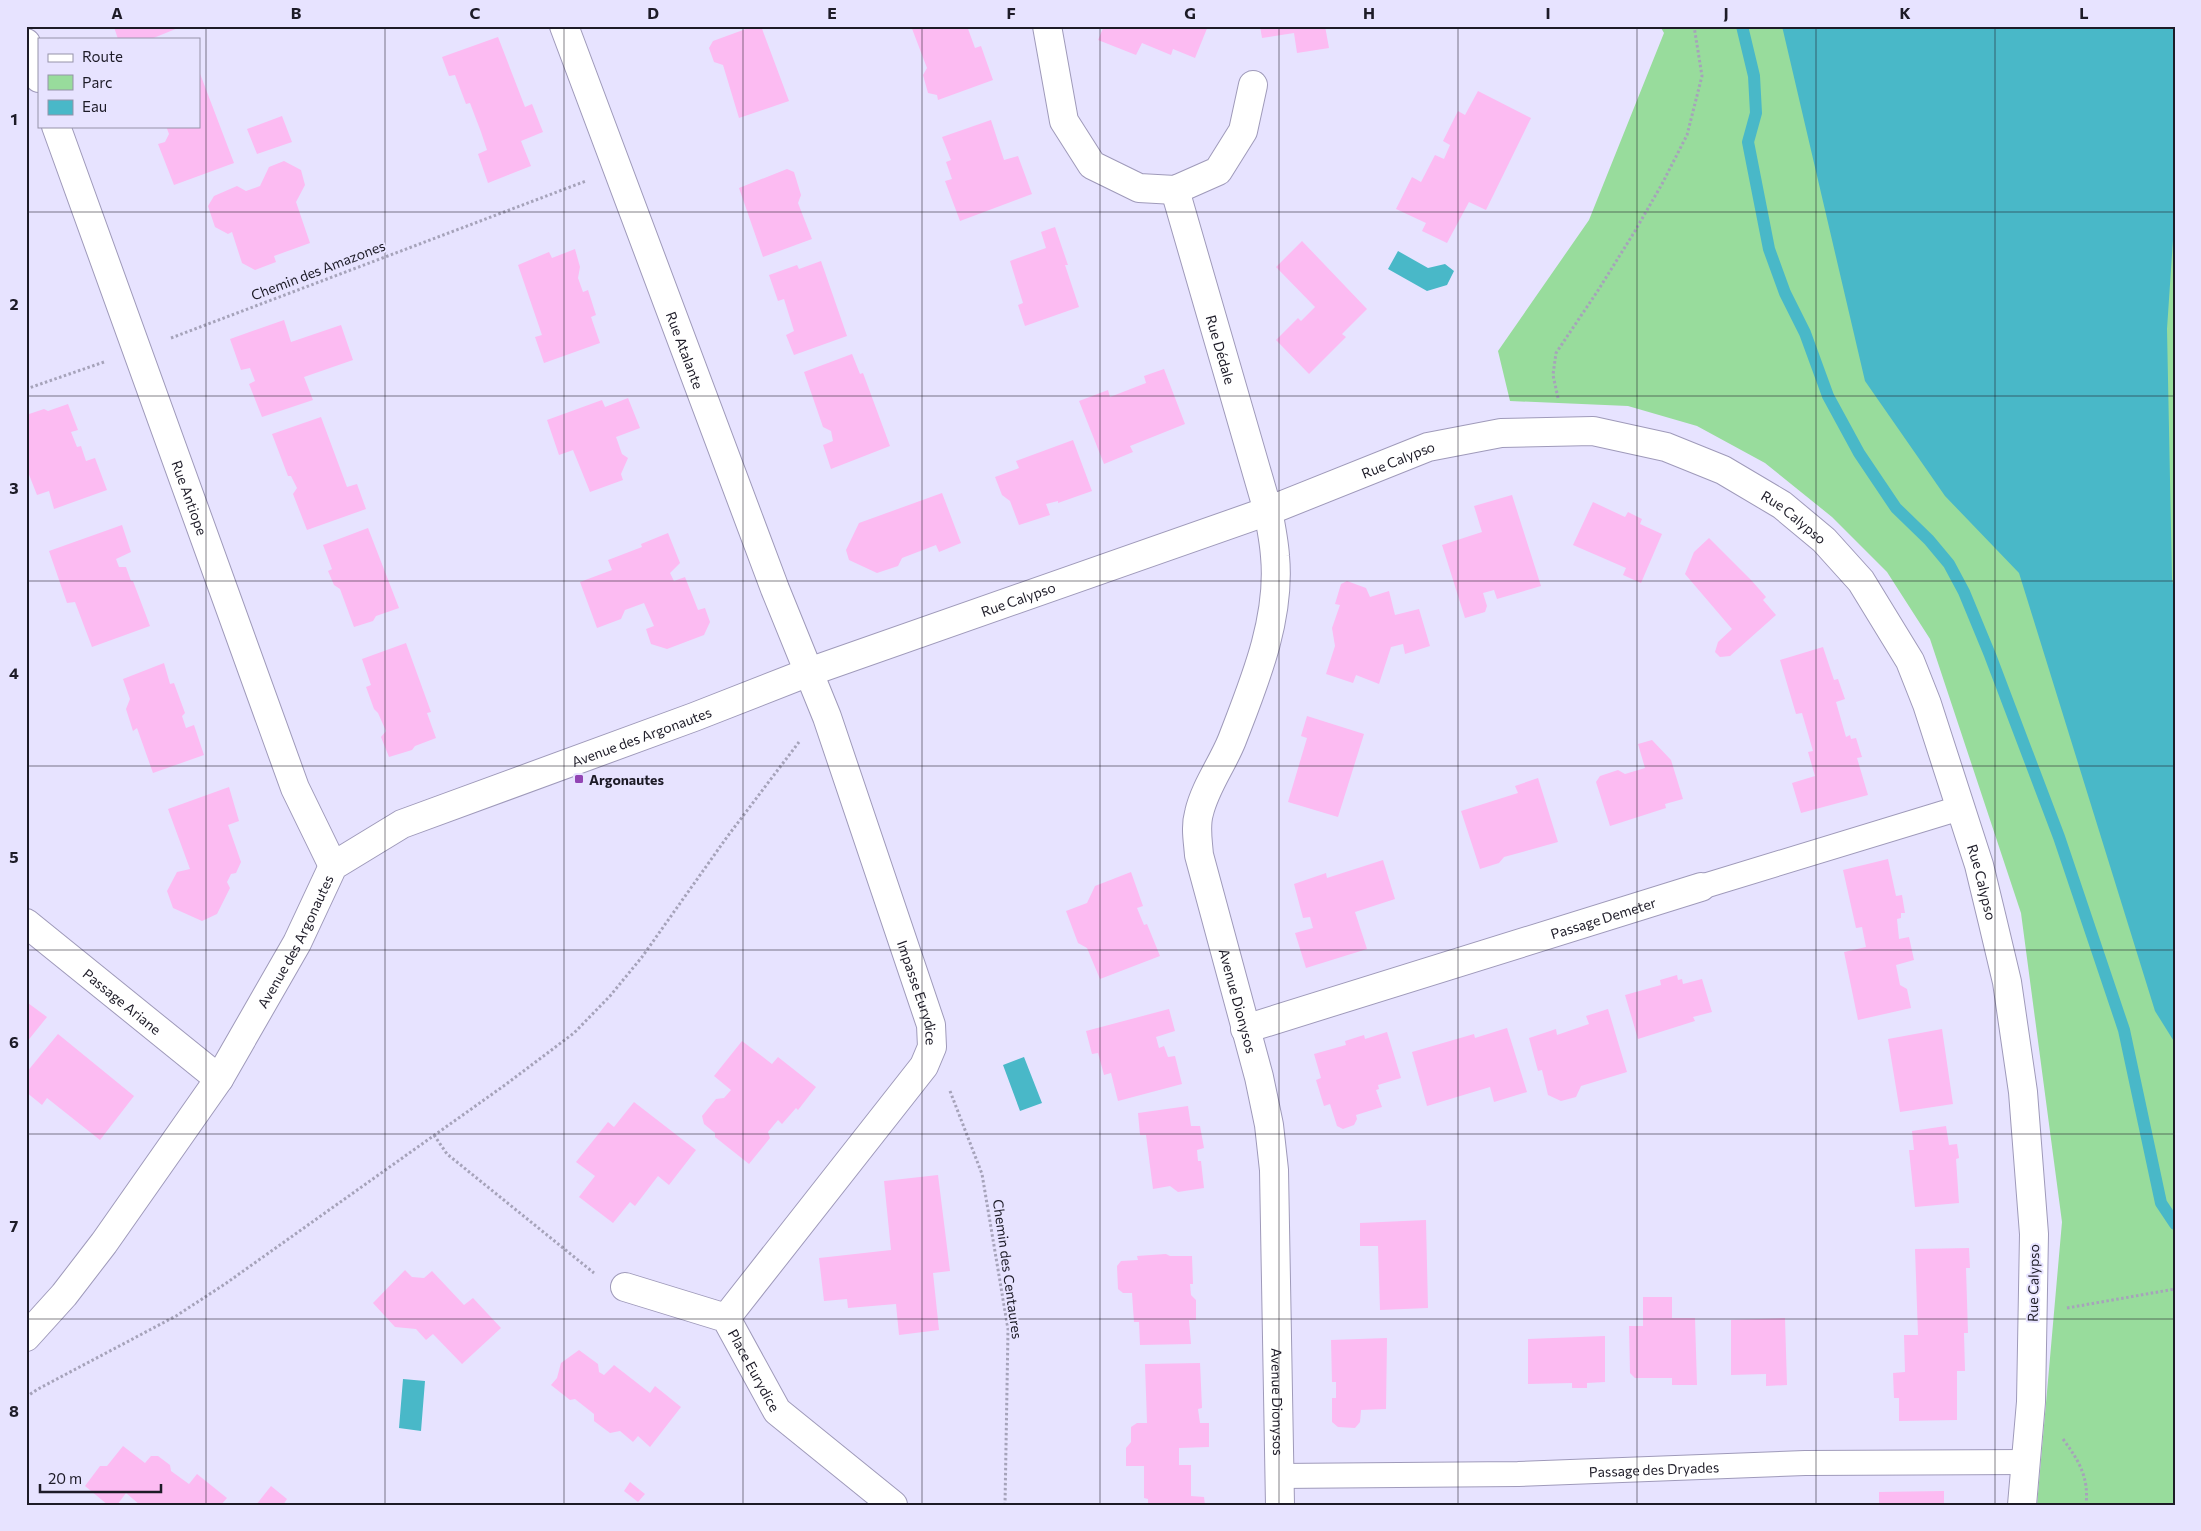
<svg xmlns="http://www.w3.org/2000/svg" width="2201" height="1531" font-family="Commissioner,sans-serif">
<rect width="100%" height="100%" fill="#e7e3ff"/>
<path fill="#98dc9c" d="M1660,26H2175V1505H2037L2062,1222L2021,913L1930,639L1887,572L1832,517L1765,463L1697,426L1628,406L1510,401L1498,351L1589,220L1664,33Z"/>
<path fill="#49b8c8" d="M1782,26H2175V210L2167,329L2172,579L2175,594V1043L2155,1011L2019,573L1945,496L1865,381Z
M1398,251L1428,268L1445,264L1454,271L1447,285L1427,291L1388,269Z
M1024,1057L1042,1103L1020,1111L1003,1065Z
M403,1379L425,1381L421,1431L399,1428Z"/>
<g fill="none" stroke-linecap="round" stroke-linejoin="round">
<path stroke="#49b8c8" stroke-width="12" d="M1742,26L1754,76L1756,113L1748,142L1769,249L1785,293L1805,333L1828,396L1859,453L1896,508L1929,540L1949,564L1964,592L1990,655L2059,837L2124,1030L2161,1203L2175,1224"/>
</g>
<path fill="#fcbbf2" d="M116,26H183L151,39H118L114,27Z
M754,26H761L789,101L739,118L723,65L714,62L709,48L713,41Z
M911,26H967L975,48L981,46L993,80L938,100L937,95L928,93L923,75L927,68Z
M1104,26H1208L1195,58L1173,49L1171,55L1142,43L1136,55L1098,40Z
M1260,26H1325L1329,48L1297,53L1294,33L1262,38Z
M498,37L525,107L532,104L543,132L521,141L531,166L488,183L478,154L487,150L481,132L470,103L466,104L455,75L449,76L442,57Z
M199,71L234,163L174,185L158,144L165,142L169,134L166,126H199Z
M1478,91L1531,118L1486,210L1469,202L1447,243L1422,231L1426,223L1396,209L1412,177L1421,182L1435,155L1444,159L1450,145L1443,141L1458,111L1465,115Z
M282,116L292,142L257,154L247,129Z
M991,120L1004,160L1018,156L1032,194L960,221L945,181L952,179L946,162L951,160L942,137Z
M284,161L301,170L305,185L296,202L310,243L274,256L276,262L255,270L242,263L232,232L228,234L215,227L208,206L214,196L237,186L246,191L260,186L269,167Z
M787,169L794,172L801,195L798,203L812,239L763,257L739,188Z
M1055,227L1068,265H1065L1079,307L1025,326L1018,305L1023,303L1010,261L1046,248L1041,232Z
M1302,241L1367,309L1342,334L1346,337L1309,374L1276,340L1298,318L1301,321L1315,307L1276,267Z
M575,249L580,267L578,278L583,292L588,290L596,315L591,317L600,343L544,363L535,337L542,335L518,265L549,252L552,258Z
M821,261L847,336L794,355L786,335L794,331L784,299L778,301L769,275L797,265L799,269Z
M284,320L291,342L341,325L353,360L304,377L313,400L262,417L249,384L255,381L250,368L241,370L230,339Z
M852,354L860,374L863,373L890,446L831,469L823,445L833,441L831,431L823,427L804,372Z
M1164,369L1185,424L1130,446L1133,452L1104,464L1079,401L1108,390L1110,397L1146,383L1144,376Z
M628,398L640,428L616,437L622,454L628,458L621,474L623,480L590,492L573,450L559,455L547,420L602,400L605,407Z
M68,404L78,430L71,432L77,447L81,446L86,461L95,458L107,490L54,509L49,491L37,495L26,467V415L44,409L48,411Z
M321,417L347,487L357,484L366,509L307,530L293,494L297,488L291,476H288L272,434Z
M1073,440L1092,491L1058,503V501L1046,504L1050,515L1019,525L1010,501L1002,495L995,477L1019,468L1016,461Z
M942,493L961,543L939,552L936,545L902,558L898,566L877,573L849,560L846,550L859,523Z
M1512,495L1541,586L1497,599L1494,590L1483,593L1487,606L1485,612L1465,618L1442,545L1482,532L1474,506Z
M1593,502L1625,517L1628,512L1642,519L1640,524L1662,534L1641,583L1623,575L1626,568L1573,545Z
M122,525L131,552L116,559L119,567H126L131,581H133L150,626L92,647L75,602L67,603L49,551Z
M368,528L399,608L376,616L373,621L354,627L340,589L334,585L328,571L332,569L323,545Z
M668,533L680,563L670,573L674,581L685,577L698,610L705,608L710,622L704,635L667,649L651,644L646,629L654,626L644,603L625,610L621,619L597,628L580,582L612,570L608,560L642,547L641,544Z
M1709,538L1752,581L1766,597L1763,600L1776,615L1730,656L1720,657L1715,652L1718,642L1732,629L1685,574L1694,552Z
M1347,581L1366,588L1370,597L1389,591L1395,615L1419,609L1430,646L1405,654L1403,644L1391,647L1379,684L1356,675L1353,683L1326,674L1335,646L1332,628L1340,605L1335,604L1341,584Z
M406,643L431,712L427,713L436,738L415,746L412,750L389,757L381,737L386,731L378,713L374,709L366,687L371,685L362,659Z
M1823,647L1834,680L1838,679L1845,699L1836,702L1846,737L1850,735L1851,739L1856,738L1862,757L1857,758L1868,795L1801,813L1792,783L1815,776L1808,752L1813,751L1802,713L1796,714L1780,660Z
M164,663L170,684L174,683L185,713L182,716L186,728L194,725L204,755L153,773L137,728L133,731L126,709L130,699L123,679Z
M1307,716L1364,734L1338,817L1288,802L1307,738L1301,736Z
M1652,740L1671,760L1683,799L1665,804L1666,808L1610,826L1596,782L1600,776L1618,770L1625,774L1645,768L1638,744Z
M1538,778L1558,842L1504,857L1499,863L1480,869L1461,811L1518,793L1515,786Z
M229,787L239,821L228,825L241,862L236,873L231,874L227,882L230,888L217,914L202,921L173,908L167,891L177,872L190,869L168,809Z
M1888,859L1896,896L1902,895L1905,913H1901V918L1897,919L1899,939L1909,937L1914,960L1896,965L1900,985L1907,989L1911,1008L1858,1020L1844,952L1866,947L1862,927L1856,928L1843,870Z
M1383,860L1395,899L1355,912L1367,949L1306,968L1295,933L1313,928L1310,917L1303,918L1294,884L1326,873L1327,878Z
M1131,872L1143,906L1137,908L1144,925L1147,924L1160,956L1100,979L1087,948L1078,943L1066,911L1087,903L1095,886Z
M1677,975L1678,980L1682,979L1683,984L1702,979L1712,1012L1693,1017L1695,1021L1638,1039L1625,995L1661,985L1660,980Z
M28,1003L47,1017L26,1043V1005Z
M1169,1009L1175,1031L1156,1037L1159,1048L1164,1046L1168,1057L1175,1056L1182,1084L1118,1101L1111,1073L1104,1075L1098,1053L1092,1054L1086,1031Z
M1608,1009L1627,1072L1581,1086L1576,1097L1561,1101L1548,1095L1542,1070L1538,1071L1529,1038L1556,1029L1557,1035L1589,1024L1586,1016Z
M1507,1028L1527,1092L1494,1102L1490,1087L1427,1106L1412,1052L1474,1034L1475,1038Z
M1942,1029L1953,1104L1900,1112L1888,1039Z
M1387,1032L1401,1078L1378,1085L1379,1089L1376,1090L1382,1107L1356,1115L1357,1119L1354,1125L1343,1129L1337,1126L1330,1104L1324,1106L1316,1080L1321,1078L1314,1054L1346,1045L1345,1041L1364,1035L1365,1039Z
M58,1034L134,1096L100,1140L47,1098L42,1105L26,1092V1073Z
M742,1041L772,1064L778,1057L816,1087L798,1110L796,1108L782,1124L778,1120L768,1132L770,1138L749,1164L715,1137V1133L704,1124L702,1116L716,1099L724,1098L731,1090L714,1076Z
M634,1102L696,1150L669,1185L658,1176L635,1206L630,1202L613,1223L579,1197L595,1176L576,1162L608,1122L614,1127Z
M1188,1106L1191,1126H1200L1204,1148L1197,1150L1198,1161H1201L1204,1188L1178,1192L1170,1186L1153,1189L1146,1135H1140L1138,1113Z
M1946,1126L1949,1145L1957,1144L1959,1158L1956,1159L1959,1203L1915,1207L1909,1150H1914L1912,1131Z
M938,1175L950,1271L933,1273L939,1330L899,1335L896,1304L848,1308L847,1299L824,1301L819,1258L891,1250L884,1181Z
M1426,1220L1428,1308L1380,1310L1378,1246H1360V1223Z
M1969,1248L1970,1268H1966L1968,1333H1964L1965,1371H1957V1420L1899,1421V1398H1894L1893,1373L1905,1372L1904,1335H1918L1915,1249Z
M1166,1254L1170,1256H1192L1193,1284H1190L1191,1295L1196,1300V1320H1189L1191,1344L1140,1345L1139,1322H1134L1132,1293H1123L1118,1289L1117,1266L1121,1261L1138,1260L1137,1256Z
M405,1270L412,1277L424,1278L432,1271L464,1305L473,1298L501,1328L462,1364L433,1334L426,1340L416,1329L395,1327L373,1303Z
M1643,1297H1672V1318H1695L1697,1385H1672V1378H1635L1630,1373L1629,1326H1643Z
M1785,1318L1787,1385L1766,1386V1374L1731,1375V1320Z
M1605,1336V1382L1587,1383V1388H1572V1383L1528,1384V1339Z
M1387,1338L1386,1409L1361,1410L1360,1422L1355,1428L1338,1427L1332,1422V1398H1336V1382H1332L1331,1340Z
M579,1350L598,1364L599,1372L604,1375L614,1365L650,1393L655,1386L681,1407L650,1447L638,1436L633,1442L620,1431L610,1433L594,1421V1414L575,1399L570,1400L551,1385L557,1378L561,1363Z
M1200,1363L1202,1408L1198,1409L1200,1423H1209V1447L1179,1448V1465H1191V1496L1204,1497L1205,1505H1148V1499L1144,1498V1466H1126V1448L1131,1442V1427L1137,1423H1147L1145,1364Z
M123,1446L145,1463L151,1456H158L170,1465L171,1471L189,1484L197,1474L227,1498L221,1505H140L126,1493L117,1505H108L85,1486L100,1466H107Z
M630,1482L645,1494L638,1502L624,1491Z
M271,1486L287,1499L283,1505H256Z
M1944,1491V1505H1879V1492Z"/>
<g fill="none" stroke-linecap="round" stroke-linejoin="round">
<g stroke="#9f9aba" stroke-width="26">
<g id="service">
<path d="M1701,887L1960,808"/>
<path id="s1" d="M1279,1476L1518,1474L1805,1463L2027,1462"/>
</g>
</g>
<g stroke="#9f9aba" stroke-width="30">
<g id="minor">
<path id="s2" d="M564,26L775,589L827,717L931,1025L932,1047L924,1066L726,1318"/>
<path d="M1047,26L1064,121L1092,165L1139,188L1175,190L1218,171L1243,131L1253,85"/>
<path d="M26,43L39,78"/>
<path id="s3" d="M56,126L295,788L333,866"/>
<path id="s4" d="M1175,190L1268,511C1271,526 1274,541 1275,556C1281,619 1254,683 1232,740C1222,765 1205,787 1199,813C1195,827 1198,841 1199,855L1259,1077L1269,1125L1274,1170L1280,1505"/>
<path id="s5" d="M26,923L219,1079"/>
<path id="s6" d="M1245,1029L1701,887"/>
<path id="s7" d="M625,1287L726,1318L777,1411L893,1505"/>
<path id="s8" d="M26,1337L64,1295L104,1243L219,1079L297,943L333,866L402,824L694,717L809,672L1268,511L1428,447L1501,433L1593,431L1666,447L1723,470L1782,505L1824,540L1861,581L1910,661L1927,704L1979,865L1993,923L2007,982L2023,1092L2034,1234L2031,1402L2022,1505"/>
</g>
</g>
<path stroke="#a6a3ba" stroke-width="3" stroke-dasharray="2.5 2.5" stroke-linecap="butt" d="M171,338L586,181
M26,389L104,362
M1558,398L1553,375L1556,353L1597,292L1635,231L1662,184L1687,135L1702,76L1694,26
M950,1091L982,1174L1008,1329L1005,1505
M434,1135L447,1154L594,1273
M2067,1308L2175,1289
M26,1397L38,1389L176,1316L225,1284L505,1085L574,1033L610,996L642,957L727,837L799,742
M2063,1439C2079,1461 2089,1477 2086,1505"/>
<use href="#service" stroke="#fff" stroke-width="24"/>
<use href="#minor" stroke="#fff" stroke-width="28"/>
</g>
<path fill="none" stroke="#1d1b27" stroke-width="1" stroke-opacity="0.55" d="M206,26V1505M385,26V1505M564,26V1505M743,26V1505M922,26V1505M1100,26V1505M1279,26V1505M1458,26V1505M1637,26V1505M1816,26V1505M1995,26V1505M26,212H2175M26,396H2175M26,581H2175M26,766H2175M26,950H2175M26,1134H2175M26,1319H2175"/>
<rect fill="#9244b4" stroke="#e7e3ff" stroke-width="2" x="574" y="774" width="10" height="10" rx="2.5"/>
<g text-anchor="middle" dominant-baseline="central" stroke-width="4" stroke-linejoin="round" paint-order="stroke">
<g font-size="14" fill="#1d1b27" stroke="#e7e3ff">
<text transform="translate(318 270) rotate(-21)">Chemin des Amazones</text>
<text stroke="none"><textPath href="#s2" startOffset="346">Rue Atalante</textPath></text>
<text stroke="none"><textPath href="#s4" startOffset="166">Rue Dédale</textPath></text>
<text stroke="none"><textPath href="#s8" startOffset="1706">Rue Calypso</textPath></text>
<text stroke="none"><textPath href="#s3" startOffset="395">Rue Antiope</textPath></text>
<text stroke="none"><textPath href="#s8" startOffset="2126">Rue Calypso</textPath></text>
<text stroke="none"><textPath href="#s8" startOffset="1301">Rue Calypso</textPath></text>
<text stroke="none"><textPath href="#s8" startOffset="900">Avenue des Argonautes</textPath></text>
<text stroke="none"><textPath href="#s8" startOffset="2546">Rue Calypso</textPath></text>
<text stroke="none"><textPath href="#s6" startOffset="375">Passage Demeter</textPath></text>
<text stroke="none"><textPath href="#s8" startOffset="480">Avenue des Argonautes</textPath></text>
<text stroke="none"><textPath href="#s2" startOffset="1030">Impasse Eurydice</textPath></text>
<text stroke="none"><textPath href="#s4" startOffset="844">Avenue Dionysos</textPath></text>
<text stroke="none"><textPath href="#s5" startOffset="124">Passage Ariane</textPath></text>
<text transform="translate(1008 1269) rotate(82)">Chemin des Centaures</text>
<text transform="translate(2033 1283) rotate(-89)">Rue Calypso</text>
<text stroke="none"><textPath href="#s7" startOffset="165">Place Eurydice</textPath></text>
<text stroke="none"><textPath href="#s4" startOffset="1249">Avenue Dionysos</textPath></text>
<text stroke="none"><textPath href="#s1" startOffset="375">Passage des Dryades</textPath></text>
</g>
<g font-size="14" font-weight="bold" fill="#1d1b27" stroke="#e7e3ff" text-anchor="start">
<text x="589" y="779">Argonautes</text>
</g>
</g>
<rect width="2201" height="1531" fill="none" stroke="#e7e3ff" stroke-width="55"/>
<rect x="38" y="38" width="162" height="90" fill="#e7e3ff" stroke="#9693a9"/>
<rect x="48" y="54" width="25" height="8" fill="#ffffff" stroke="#9693a9"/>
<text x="82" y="62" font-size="15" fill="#1d1b27">Route</text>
<rect x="48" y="75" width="25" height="15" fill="#98dc9c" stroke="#9693a9"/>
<text x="82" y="88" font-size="15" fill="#1d1b27">Parc</text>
<rect x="48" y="100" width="25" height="15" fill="#49b8c8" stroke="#9693a9"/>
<text x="82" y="112" font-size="15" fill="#1d1b27">Eau</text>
<path d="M40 1484v8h121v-8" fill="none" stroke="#1d1b27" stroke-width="2.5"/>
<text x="48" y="1484" font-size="15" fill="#1d1b27" stroke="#e7e3ff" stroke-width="4" paint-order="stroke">20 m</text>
<rect x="28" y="28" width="2146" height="1476" fill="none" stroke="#1d1b27" stroke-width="2"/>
<g font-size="16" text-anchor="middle" font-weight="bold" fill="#1d1b27">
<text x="117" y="19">A</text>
<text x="296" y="19">B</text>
<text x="475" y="19">C</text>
<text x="653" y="19">D</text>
<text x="832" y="19">E</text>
<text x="1011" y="19">F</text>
<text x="1190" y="19">G</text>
<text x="1369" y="19">H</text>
<text x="1548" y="19">I</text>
<text x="1726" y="19">J</text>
<text x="1905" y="19">K</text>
<text x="2084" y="19">L</text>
<text x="14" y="125">1</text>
<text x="14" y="310">2</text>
<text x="14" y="494">3</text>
<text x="14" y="679">4</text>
<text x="14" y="863">5</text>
<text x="14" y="1048">6</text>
<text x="14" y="1232">7</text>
<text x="14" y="1417">8</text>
</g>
</svg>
